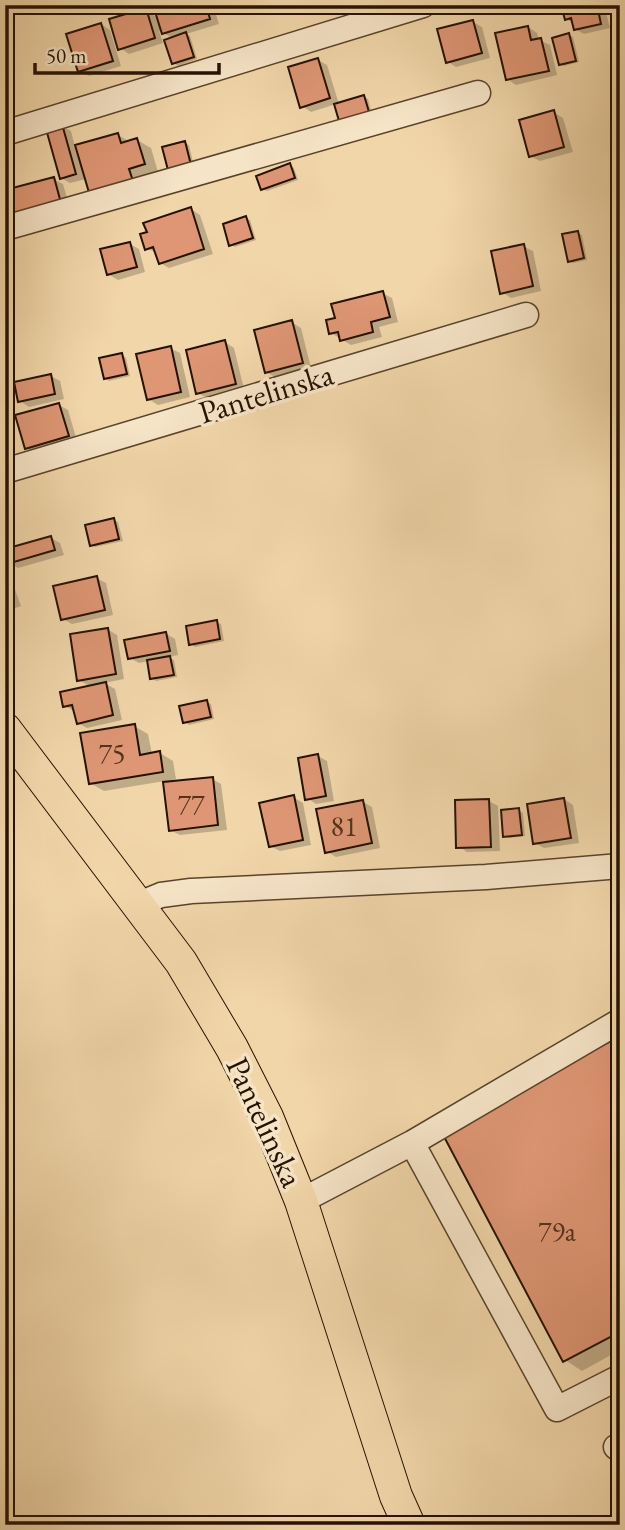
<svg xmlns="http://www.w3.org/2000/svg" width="625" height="1530" font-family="'EB Garamond',serif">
<rect width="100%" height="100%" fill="#f1d6a9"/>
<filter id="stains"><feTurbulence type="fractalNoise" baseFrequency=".00286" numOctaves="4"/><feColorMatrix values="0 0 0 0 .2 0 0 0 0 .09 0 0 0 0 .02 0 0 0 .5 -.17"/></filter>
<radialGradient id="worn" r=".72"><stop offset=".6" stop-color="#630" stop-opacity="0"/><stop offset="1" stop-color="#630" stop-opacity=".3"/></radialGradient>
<path fill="#0003" d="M154,5H213L219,24L186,34L190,36L197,59L178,66L174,63L173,38L159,31L163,43L129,54L120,48L145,10L158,18Z
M563,5H604L610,28L584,34L575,29L574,23L566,19Z
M473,22L482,27L490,58L456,67L447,61Z
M101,24L110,30L121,66L89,76L80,71Z
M528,27L537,33L539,40L550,45L557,75L516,85L507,79Z
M569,35L573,37L579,62L564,66L560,64Z
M318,60L327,65L339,104L364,97L368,99L372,114L336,104L311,112L302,106Z
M553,112L563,118L573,152L540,161L530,156Z
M62,126L71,131L75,147L118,135L130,142L137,140L151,148L158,172L146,192L86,179L70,183L61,178Z
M185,143L189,145L195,171L170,173Z
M290,165L294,168L298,180L267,191L262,189Z
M53,179L63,184L70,208L5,214V192Z
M191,209L200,215L213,254L169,268L160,263L157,253L146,248Z
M246,218L250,220L256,240L235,247L231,245Z
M578,233L582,235L587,260L573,263L569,261Z
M130,244L139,249L145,272L118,280L108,274Z
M523,246L533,251L541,291L511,298L502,292Z
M382,293L392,298L398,322L379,327L382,337L351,345L331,333L337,319Z
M291,322L301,328L311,368L275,377L266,372Z
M225,342L234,348L244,389L207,398L198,393Z
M170,348L180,353L190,397L158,405L148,399Z
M122,355L126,358L130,376L109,381L105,378Z
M51,376L60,381L64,399L29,407L20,401Z
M59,405L68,410L77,441L36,453L26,448Z
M114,520L118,522L123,541L95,547L91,545Z
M51,538L60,543L64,555L18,568L9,563L5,551Z
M5,573L10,576L21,606L5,612Z
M96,578L106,583L113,615L72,624L63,619Z
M216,622L221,624L224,641L195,647L191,644Z
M107,629L117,635L124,679L104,683L115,689L122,720L87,728L78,723L74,711L65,706L91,687L79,680Z
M165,633L175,639L178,655L169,657L174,660L177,677L156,681L152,678L149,661L139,663L130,658Z
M207,702L211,704L214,719L189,725L185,722Z
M134,726L148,734L152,754L160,753L173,761L176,779L167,781V784L212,779L221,784L227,830L180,835L170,830L165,781L104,791L90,783Z
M318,756L327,761L334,801L316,804L307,798Z
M293,797L303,803L311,845L280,851L270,846Z
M564,799L573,805L579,843L544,848L535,843Z
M489,801L498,806L500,851L467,852L458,846Z
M363,802L372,807L380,848L336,857L326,851Z
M518,810L523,813L525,836L509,838L505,836Z
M620,1038V1350L582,1371L565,1360Z"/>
<path fill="#de9674" stroke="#261201" stroke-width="2" d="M153,5H206L210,19L162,34Z
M561,5H597L601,24L574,30L571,18L565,20Z
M146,8L155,38L118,50L109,19Z
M473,20L482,53L446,63L437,29Z
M101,23L113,61L78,72L66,34Z
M528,26L531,40L541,38L549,71L506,80L495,33Z
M186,32L194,57L172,64L164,40Z
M569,33L576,61L559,65L552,38Z
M318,58L330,98L300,108L288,67Z
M364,95L369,112L339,121L334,104Z
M554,110L564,147L529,157L519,120Z
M62,124L76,174L60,179L46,129Z
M118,133L121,143L137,138L145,164L129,169L134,184L90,196L75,145Z
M185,141L192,169L169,174L162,147Z
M290,163L295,178L261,190L256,176Z
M54,177L61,203L12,217L5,190Z
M191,207L204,249L159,264L153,247L145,250L140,234L147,232L143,223Z
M246,216L253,238L229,246L223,224Z
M578,231L584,258L568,262L562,234Z
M130,242L137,267L107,275L100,249Z
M524,244L533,286L500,294L491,251Z
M383,291L390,317L371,322L373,332L340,341L338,332L329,334L326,320L335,318L331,304Z
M292,320L303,363L265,373L254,330Z
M225,340L236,384L196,394L186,350Z
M171,346L181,392L147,400L136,354Z
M122,353L127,374L104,379L99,358Z
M51,374L55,394L18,402L14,382Z
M59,403L69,436L25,449L15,415Z
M114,518L119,539L90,546L85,525Z
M51,536L55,550L7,564L5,549Z
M97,576L105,610L61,620L53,586Z
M5,580L13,601L5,604Z
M217,620L220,639L189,645L186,626Z
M108,628L116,674L77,681L70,634Z
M166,632L170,651L128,659L124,640Z
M170,656L174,675L150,679L147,660Z
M106,682L113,715L77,724L72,705L63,707L60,692Z
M207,700L211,717L183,723L179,706Z
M135,724L140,755L160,751L163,772L89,784L80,733Z
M318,754L326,796L305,800L298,758Z
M213,777L218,825L169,831L163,782Z
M294,795L303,840L269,847L259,803Z
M564,798L571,838L533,844L527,804Z
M489,799L491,847L456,848L455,800Z
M363,800L372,843L325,853L316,809Z
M519,808L522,835L503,837L501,810Z
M620,1036V1332L563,1362L441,1131Z"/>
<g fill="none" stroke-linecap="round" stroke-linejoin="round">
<g stroke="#59432b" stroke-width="27">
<path id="minor" d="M5,133L423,5
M5,228L478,93
M5,471L526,315
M139,904L161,895L191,891L486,877L620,866
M412,1143L557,1409L620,1377
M301,1201L412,1143L620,1021
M616,1447L620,1445"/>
</g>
<g stroke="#261201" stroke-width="34">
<path id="major" d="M5,729L181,962L232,1048L267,1117L301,1201L396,1496L409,1525"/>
</g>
<use href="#minor" stroke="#f6e4c7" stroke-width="24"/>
<use href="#major" stroke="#f1d6a9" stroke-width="32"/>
</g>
<g text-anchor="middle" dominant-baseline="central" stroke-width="7" stroke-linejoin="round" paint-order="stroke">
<g font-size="28" fill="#54331e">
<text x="112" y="753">75</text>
<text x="191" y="804">77</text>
<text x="344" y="826">81</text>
<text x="557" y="1231">79a</text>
</g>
<g font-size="32" fill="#261201" stroke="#f6e4c7">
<text transform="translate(266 393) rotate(-17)">Pantelinska</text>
<text transform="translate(265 1122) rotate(65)">Pantelinska</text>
</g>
</g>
<rect width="625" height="1530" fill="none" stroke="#f1d6a9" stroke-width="28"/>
<rect x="7" y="7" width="611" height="1516" fill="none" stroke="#261201" stroke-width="3.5"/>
<rect x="14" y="14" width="597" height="1502" fill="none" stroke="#261201" stroke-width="2"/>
<path d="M35 63v10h184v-10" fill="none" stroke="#261201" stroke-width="3.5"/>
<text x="46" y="63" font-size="21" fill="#261201" stroke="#f6e4c7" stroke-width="5" paint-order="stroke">50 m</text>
<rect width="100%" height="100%" filter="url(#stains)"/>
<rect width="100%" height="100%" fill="url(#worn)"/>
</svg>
